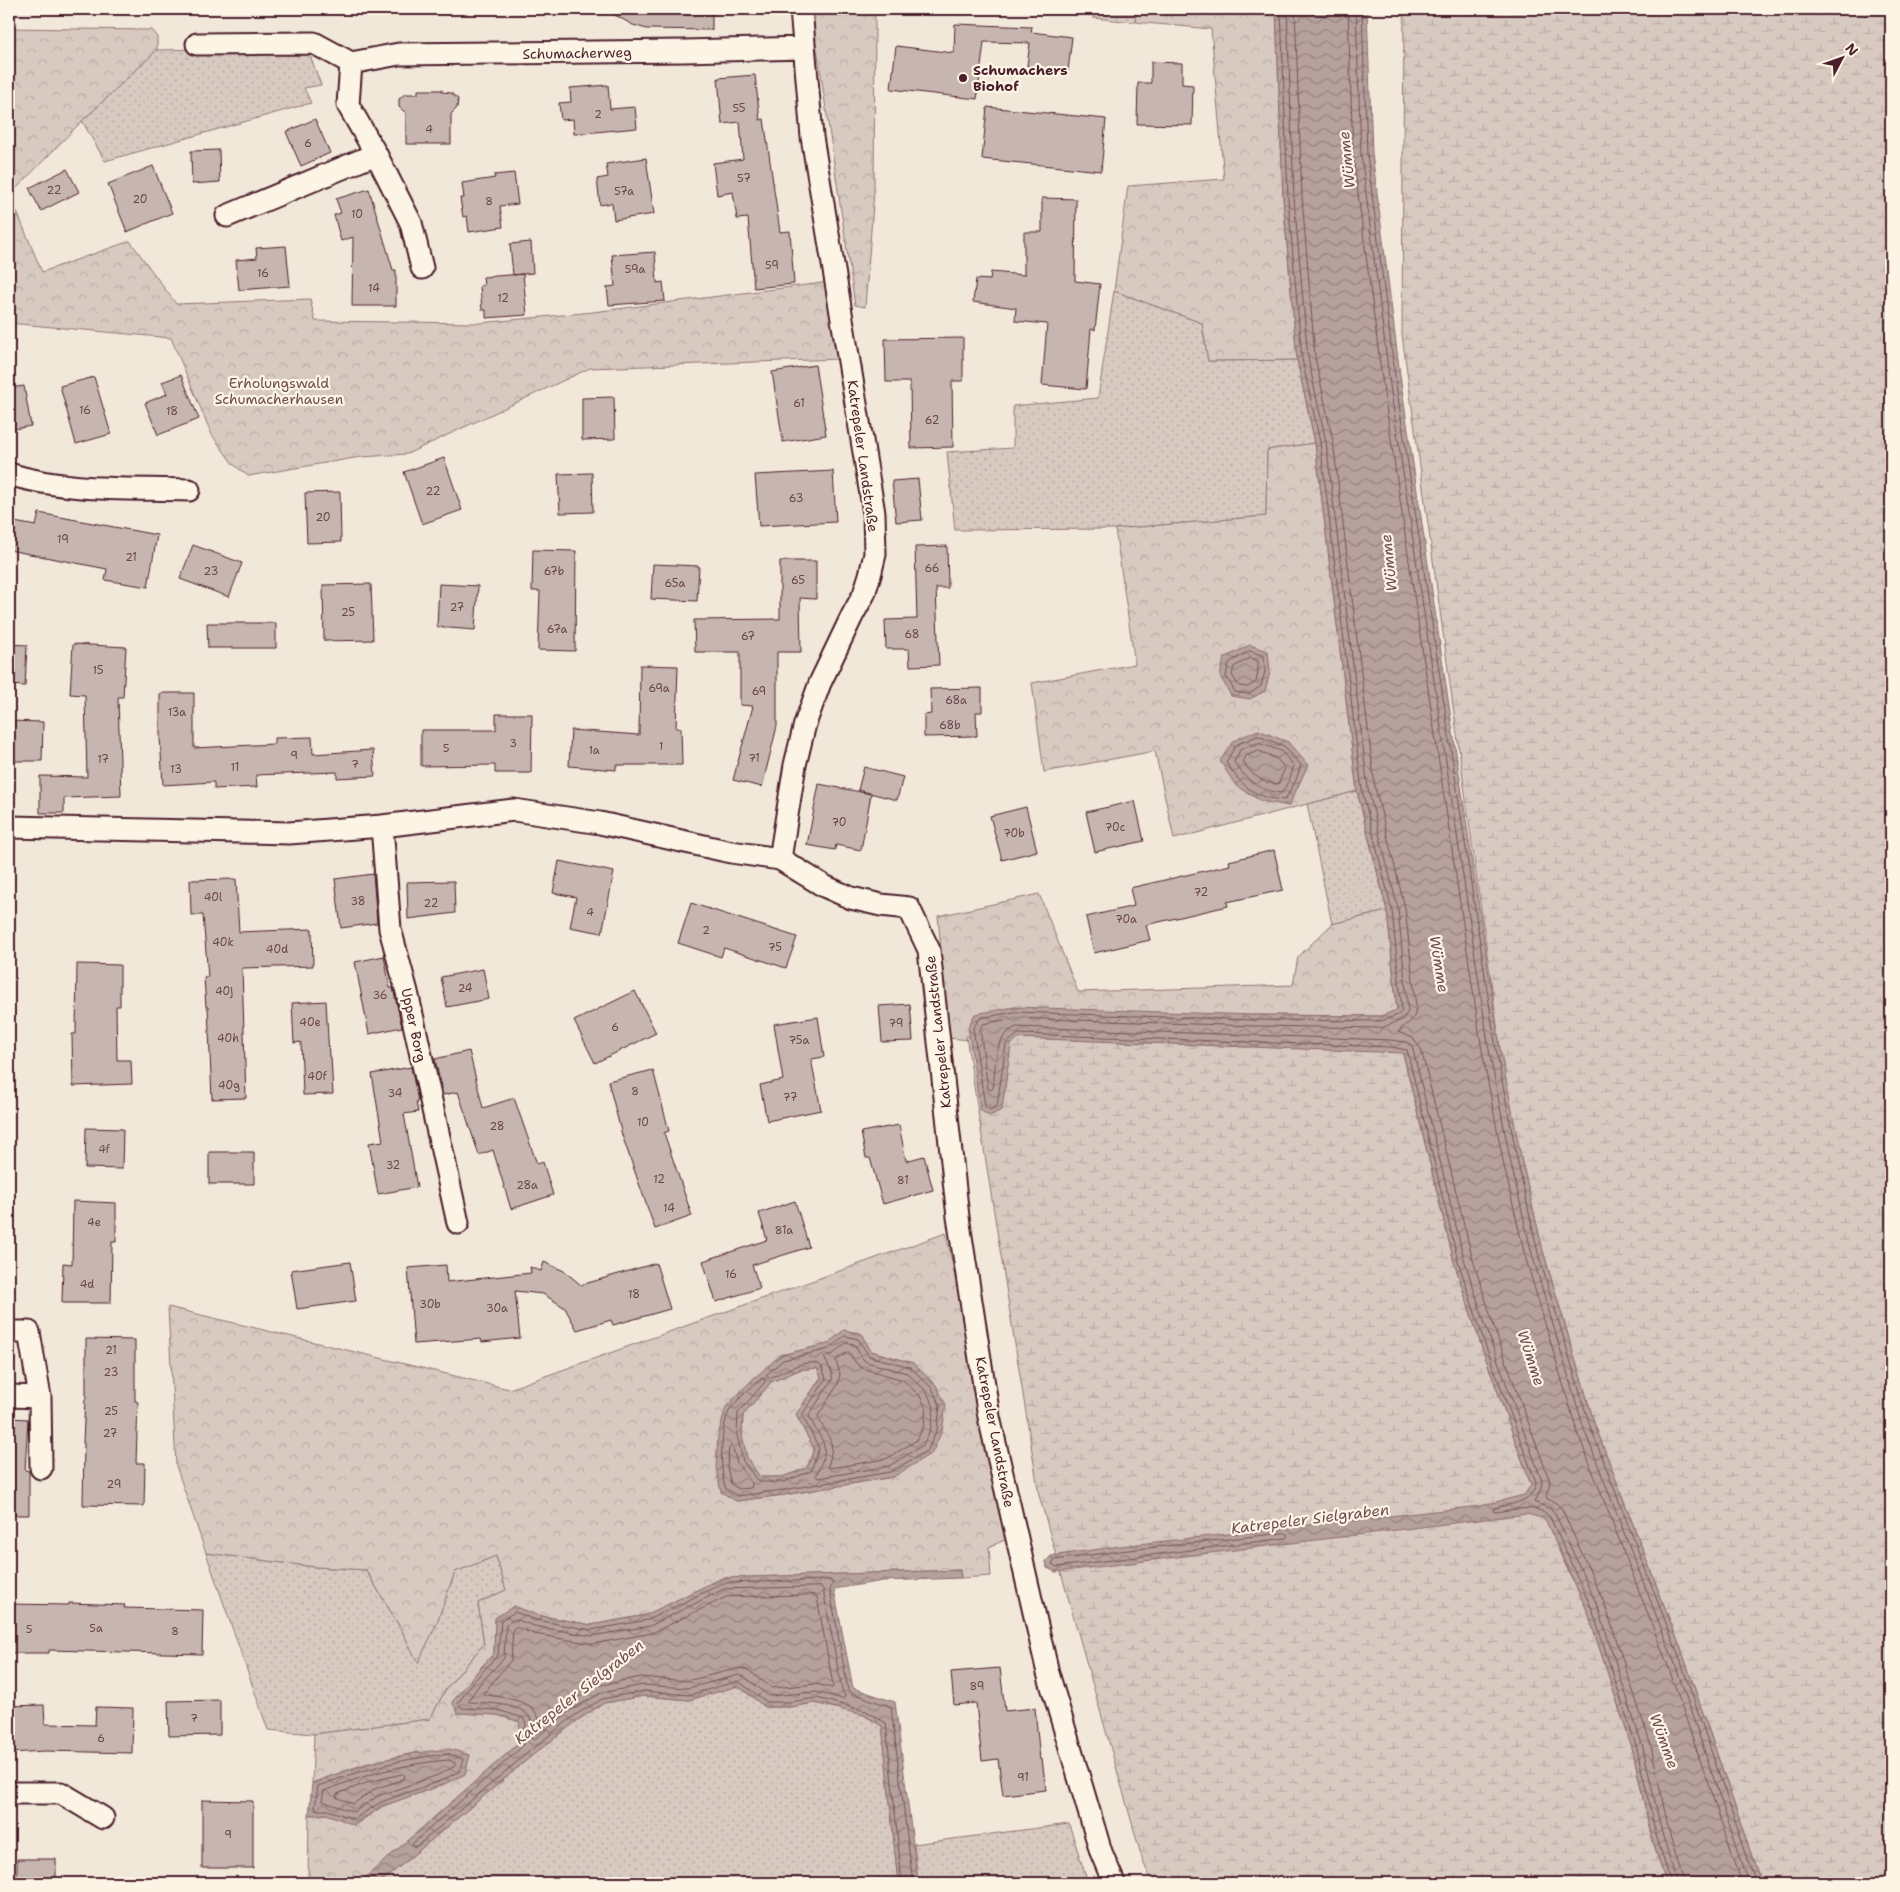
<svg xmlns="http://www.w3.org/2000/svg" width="1900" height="1892" font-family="'Shantell Sans',sans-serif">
<defs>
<pattern id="grass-dots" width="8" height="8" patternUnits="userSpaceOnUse" patternTransform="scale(1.25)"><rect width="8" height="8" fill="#d8cac0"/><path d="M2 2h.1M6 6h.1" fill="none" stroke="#bbada5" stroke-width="1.8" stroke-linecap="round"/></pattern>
<pattern id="forest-crowns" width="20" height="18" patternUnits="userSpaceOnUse" patternTransform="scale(1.25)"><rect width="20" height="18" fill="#d8cac0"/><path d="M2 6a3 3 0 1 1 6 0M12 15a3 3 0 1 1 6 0" fill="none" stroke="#bbada5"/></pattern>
<pattern id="wetland-marsh" width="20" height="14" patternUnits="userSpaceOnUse" patternTransform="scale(1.25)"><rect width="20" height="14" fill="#d8cac0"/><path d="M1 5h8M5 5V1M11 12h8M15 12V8" fill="none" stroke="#bbada5"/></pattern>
<pattern id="water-waves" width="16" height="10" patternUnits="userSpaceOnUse" patternTransform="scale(1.25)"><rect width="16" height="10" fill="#b6a19c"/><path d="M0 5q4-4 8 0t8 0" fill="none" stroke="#96837f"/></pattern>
</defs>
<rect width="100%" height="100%" fill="#f1e8da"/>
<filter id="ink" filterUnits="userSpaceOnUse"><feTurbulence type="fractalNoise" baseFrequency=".02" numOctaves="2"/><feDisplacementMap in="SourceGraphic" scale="10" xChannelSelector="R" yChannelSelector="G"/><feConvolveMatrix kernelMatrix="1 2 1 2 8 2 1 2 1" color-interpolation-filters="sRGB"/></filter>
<g filter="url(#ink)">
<path fill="url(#grass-dots)" stroke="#917476" d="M1094,9H1137L1135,22L1093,18Z
M307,47L321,85L304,88L311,103L105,161L82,121L157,50Z
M1114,291L1202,323L1208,361L1297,360L1315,443L1267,450L1266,516L1115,529L955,530L947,452L1013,448V406L1098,398Z
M1357,791L1387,911L1332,924L1307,804Z
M206,1553L315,1567L366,1570L401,1629L418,1662L436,1625L455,1572L496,1556L506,1590L478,1603L484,1644L446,1689L430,1719L314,1734L268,1730Z
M738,1686L765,1707H790L815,1703L864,1715L883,1727L898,1883H380L534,1754L578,1720L604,1703L644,1696L689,1700Z
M1069,1824L1088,1883H918L914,1844Z"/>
<path fill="url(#forest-crowns)" stroke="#917476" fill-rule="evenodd" d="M809,9H875L874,192L865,307L855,305L818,55Z
M1137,9H1276L1283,198L1297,360L1208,361L1202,323L1114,291L1128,186L1224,179L1211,29L1135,22Z
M9,28L151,30L157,37V50L82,121L10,195L42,272L130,241L176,304L310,299L315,321L480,323L593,312L830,282L839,359L590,368L407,454L361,457L248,476L233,464L212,435L171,338L9,323Z
M1315,443L1357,791L1174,839L1155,751L1044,772L1032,683L1135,664L1115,529L1266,516L1267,450Z
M1039,894L1078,992L1293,985L1298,957L1332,924L1387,911L1397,1010L1381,1016L1255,1015L969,1040L949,1038L938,916Z
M946,1233L1009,1538L989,1547L991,1576L961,1578L960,1570L722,1578L646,1615L591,1625L537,1615L514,1606L495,1618L494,1653L471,1678L458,1713L497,1715L521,1722L518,1744L359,1883H308L309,1815L327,1814L355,1825L383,1806L442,1785L465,1774L418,1752L364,1764L312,1783L314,1734L430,1719L446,1689L484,1644L478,1603L506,1590L496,1556L455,1572L436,1625L418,1663L401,1629L366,1570L315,1567L206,1553L176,1466L168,1307L509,1389ZM844,1330L861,1334L871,1351L913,1363L893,1477L784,1495L736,1501L726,1407L780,1355L828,1344Z
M817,1368L821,1377L796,1415L814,1449L807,1468L782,1477H760L747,1458L742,1435L743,1415L771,1382L799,1370Z"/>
<path fill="url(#wetland-marsh)" stroke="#917476" d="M1404,9H1891V1883H1761L1685,1660L1595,1425L1543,1251L1522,1162L1403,1054L1454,1262L1481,1345L1527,1474L1562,1558L1587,1610L1633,1751L1651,1836L1666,1883H1153L1143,1862L1039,1495L966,1036L1391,1052L1500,1047L1402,335Z"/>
<path fill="url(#water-waves)" stroke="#8b6d6f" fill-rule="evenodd" d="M1276,9H1367L1372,153L1401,383L1500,1048L1522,1162L1543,1251L1595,1425L1685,1660L1761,1883H1666L1651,1836L1633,1751L1587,1610L1545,1519L1527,1514L1056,1572L1047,1568L1046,1561L1051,1556L1120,1546L1480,1506L1524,1495L1531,1485L1481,1345L1454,1262L1403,1053L1018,1038L1011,1045L1002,1110L989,1116L980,1110L968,1027L975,1014L1014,1007L1255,1015L1381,1016L1397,1010L1387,911L1357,791L1315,443L1297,360L1283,198Z
M1250,645L1268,651L1270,672L1265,691L1250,699L1231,696L1220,676L1224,658Z
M1258,730L1288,742L1308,765L1289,806L1261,801L1236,786L1220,761L1233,741Z
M844,1330L861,1334L871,1351L913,1363L936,1385L946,1405L942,1431L932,1453L893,1477L784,1495L736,1501L721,1492L716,1468L718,1435L726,1407L753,1379L781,1355L827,1344ZM817,1368L821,1377L796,1415L814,1449L807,1468L782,1477H760L747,1458L742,1435L743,1415L771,1382L799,1370Z
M960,1570L961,1578L883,1581L834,1589L853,1688L895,1702L918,1883H898L882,1726L864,1715L815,1703L790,1707H765L738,1686L689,1700L644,1696L604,1703L578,1720L534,1754L380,1883H359L518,1744L520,1722L497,1715L458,1713L452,1702L494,1653L495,1618L514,1606L537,1615L591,1625L646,1615L722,1578Z
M450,1749L470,1755L465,1774L442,1785L383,1806L354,1825L327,1814L309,1815L312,1783C360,1765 399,1753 450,1749Z"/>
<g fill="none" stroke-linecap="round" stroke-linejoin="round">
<path stroke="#755358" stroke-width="1" d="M1281,9L1288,198L1302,359L1320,442L1362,790L1392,910L1402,1011L1398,1015L1381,1021L1255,1020L1014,1012L980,1018L973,1028L985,1106L990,1110L997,1106L1006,1044L1018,1034L1391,1047L1407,1050L1458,1261L1485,1344L1536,1483C1533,1503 1510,1504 1494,1508L1493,1511L1495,1512C1512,1510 1537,1503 1550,1517L1592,1609L1637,1749L1656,1835L1671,1883
M1287,9L1294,198L1308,358L1326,442L1368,789L1398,909L1408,1012L1402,1020L1381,1028L1255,1026L1014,1018L983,1024L980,1029L988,1089L991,1090L993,1088C996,1068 993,1035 1017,1027L1391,1040L1405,1042L1412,1046L1464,1259L1491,1342L1542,1481L1541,1489L1534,1502L1551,1509L1555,1513L1598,1607L1643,1748L1662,1833L1677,1883
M1295,9L1302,197L1315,357L1333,441L1375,787L1405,908L1416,1007C1415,1024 1406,1022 1398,1032L1413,1038L1421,1049L1472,1257L1498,1339L1549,1479L1550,1487L1546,1498L1556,1503L1562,1509L1605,1605L1651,1746L1669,1831L1684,1883
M1348,9L1353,155L1383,386L1482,1051L1504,1166L1525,1256L1577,1431L1668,1666L1742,1883
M1356,9L1361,154L1390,385L1489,1050L1511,1164L1532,1254L1584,1429L1675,1664L1749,1883
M1362,9L1367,154L1396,384L1496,1049L1518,1163L1538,1253L1590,1426L1681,1662L1756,1883
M1250,651L1264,656L1265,672L1261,686L1249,694L1235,692L1226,676L1229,663Z
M1251,658L1258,661V671L1256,682L1248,687L1239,686L1232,675L1234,667Z
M1258,736L1284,746L1301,765L1296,780L1285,800C1255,798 1242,787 1226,762L1236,745Z
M1258,743L1281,751L1294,766L1290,778L1282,793C1260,791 1246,780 1234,762L1240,750Z
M1259,751L1276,758L1285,768L1278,784C1263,784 1251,774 1243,762L1246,756Z
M845,1336L858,1339L869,1356L910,1367L932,1388L940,1406L937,1429L928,1450L890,1472L783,1490L738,1496L726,1489C719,1472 720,1424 731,1408C739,1398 752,1386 762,1378L765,1379V1382L738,1413L737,1435L743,1461L756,1479L760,1482H783L811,1471L819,1448L802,1415L826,1379L822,1367C811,1355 782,1372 770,1378L767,1377L766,1375L783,1360L829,1349Z
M846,1343L854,1344L862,1358L866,1362L907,1373L926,1391L934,1407L931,1428L923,1445L889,1466L818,1478L816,1475C833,1440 821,1445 809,1415L832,1380V1373L824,1357L833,1354Z
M849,1352L856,1363L862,1368L903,1380L920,1396L926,1408L924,1425L917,1440L886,1459L830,1468L828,1466C837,1438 827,1439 818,1416L838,1384L840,1374L836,1361Z
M731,1447L733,1449L737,1463L752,1484L751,1488L739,1489L731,1484L727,1467L729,1449Z
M1285,1533L1288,1535L1286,1538L1057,1567L1052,1564L1054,1560L1120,1551Z
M821,1587L823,1589L842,1690L845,1696L843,1699L816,1692L769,1696L745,1677L739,1675L688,1688L643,1685L601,1693L571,1710L533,1740L531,1737C531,1731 533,1723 530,1718C523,1703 484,1703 470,1702L468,1701L479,1685L504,1658L506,1625L515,1619L534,1626L592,1636L650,1626L724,1589Z
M814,1595L817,1597L833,1685L832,1688L816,1684L772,1688L748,1670L739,1668L687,1681L641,1677L597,1686L567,1704L542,1723C538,1720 538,1714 534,1710C525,1700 499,1696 485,1695L483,1694L511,1660L513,1629L516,1627L534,1634L593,1644L652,1633L726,1597Z
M449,1754L463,1759L460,1771L440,1781L381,1802L354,1819L328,1810H317L315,1808L318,1786C363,1770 401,1758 449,1754Z
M449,1760L455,1763V1766L438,1775L378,1796L354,1812L322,1801L324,1791C364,1775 405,1763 449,1760Z
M403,1774L405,1776L404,1779L375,1789L353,1804L336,1797L337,1794L369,1782Z
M902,1883L886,1723L866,1711L817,1698L789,1702H767L738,1681L689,1695L644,1691L602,1699L575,1715L531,1750L417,1846L414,1847L412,1844L523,1746L526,1723L523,1718L498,1710L462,1708L458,1703L474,1681L498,1655L501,1620L515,1612L536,1620L591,1630L648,1620L723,1583L830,1580L833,1583L830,1590L848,1690L852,1693L891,1707L913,1883"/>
</g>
<path fill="#c7b6af" stroke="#4a1f2b" d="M604,9H712V30L647,29L633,25Z
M955,24L1032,27L1031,32L1072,37L1068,71L1027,66L1030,43L984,42L977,99L891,89L896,46L954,53Z
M1151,62L1182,63V84L1193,85L1192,125L1137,124L1138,83H1151Z
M755,75L760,120L764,119L780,232L790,231L794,284L754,288L748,218L737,219L733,192L717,195L713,163L743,159L740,122L722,124L718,78Z
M608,85L610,109L635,107L637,128L574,134L573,119L561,120L559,103L571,102L570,88Z
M418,90H442V92L451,93L458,99L457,108L451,114V144H406V113L399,107V99L405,94H418Z
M987,107L1106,119L1101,171L982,159Z
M315,119L330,153L301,166L286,132Z
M219,150L220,182L192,184L191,151Z
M646,158L654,214L614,220L612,203L600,205L597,179L608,177L606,164Z
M153,166L172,213L127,232L108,184Z
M67,169L79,192L41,211L29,188Z
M514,173L518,204L500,206L503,227L469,232L467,216L463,217L460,198H464L462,183L495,178L494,175Z
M369,189L393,270H396V306H352L353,237L341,241L334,215L341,213L336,199Z
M1042,198L1076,199L1075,281L1100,284L1095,330L1091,329L1086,389L1042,385L1047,324L1015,321L1016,308L973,302L976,279L990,280L991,272L1024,275V232H1042Z
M531,242L533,273L513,275L510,244Z
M286,246L290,286L239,290L236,260L257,258L256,248Z
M655,252L657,283L663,282L665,301L609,305L607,287L615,286L612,255Z
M523,274L527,315L486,318V310H482L480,286L484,285L483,277Z
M963,338V381H952L953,447L911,448L910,382H886L885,339Z
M815,365L826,435L783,442L772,372Z
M181,375L199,419L158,435L145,403L167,394L162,382Z
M94,377L111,434L76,444L60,386Z
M24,386L31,426L9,430V388Z
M614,397L615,439L582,440V398Z
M444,458L462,510L422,524L404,472Z
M833,471L836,522L759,526L755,475Z
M592,473L593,512L560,513L558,474Z
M918,479L922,520L896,522L892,481Z
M340,492L341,542L307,543L305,493Z
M39,513L157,535L148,587L105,580L107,569L9,550V521L36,526Z
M193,545L242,563L229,597L180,579Z
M947,546L948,588H936L939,665L910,666L909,649H886L885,620L917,619L915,547Z
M533,550L576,551L575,651L538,650L540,591H532Z
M780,561H816V599L800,598L801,652H777V726L762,787L733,780L753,706L740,705V652H695L694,620L780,619Z
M653,564L699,566L697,601L651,599Z
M371,584L373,640L324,641L323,585Z
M439,584L478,586L475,630L437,627Z
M207,623H276V648H208Z
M9,644L27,645L25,686L9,685Z
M73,644L126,647L123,697H118L121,796L64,798V813H40V776L87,777L85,695L70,694Z
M640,665L678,666L676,728H681L682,765H616V770L569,766L571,730L639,735Z
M982,688V712H976L977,736L924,737V715L931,714L930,689Z
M160,693H194V748L274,744V738L312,737L313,754L373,750L375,776L337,778V772L256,775L257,787L214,789V782L163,785L160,737Z
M496,714H532L531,773H495V765L421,766V730H496Z
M9,721L43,722L42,761H9Z
M864,767L903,777L897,800L858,790Z
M819,784L871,794L861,850L836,845L835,850L807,845Z
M1135,801L1144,841L1095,852L1086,812Z
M1026,807L1037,851L1002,860L990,816Z
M1274,850L1283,890L1227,902L1228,906L1146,925L1150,940L1094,953L1086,917L1134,906L1130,888L1230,865L1229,861Z
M559,861L614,872L602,933L570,927L576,897L553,893Z
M373,874L377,923L341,928L335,879Z
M236,879L239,932L312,929L313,966L242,968L246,1098L212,1099L208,1007H206L204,977H208L203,915H191L190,880Z
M454,881L455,913L408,919L407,882Z
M691,903L797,937L786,968L724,948L721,957L678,943Z
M384,956L390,988H393L402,1027L369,1034L355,962Z
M77,964L120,965V1006H116L117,1060H131L132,1084L73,1086L72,1034H76Z
M483,969L489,999L447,1007L441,977Z
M635,991L656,1033L595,1063L574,1021Z
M326,1001L329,1057H331L333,1094L303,1095L301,1042L294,1043L292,1003Z
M910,1004L913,1041L882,1042L879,1006Z
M818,1017L824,1057L811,1059L821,1110L767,1121L760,1085L783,1080L774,1024Z
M469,1051L483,1108L514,1098L537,1164L543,1162L553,1195L511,1209L493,1150L479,1155L458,1092L443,1095L435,1059Z
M411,1067L418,1101L416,1102L418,1112L404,1114L417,1187L378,1194L369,1143L383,1141L372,1074Z
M653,1070L669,1131L664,1133L692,1216L655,1229L622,1135L608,1081Z
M899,1125L906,1161L924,1156L933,1190L883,1204L870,1158H866L861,1132Z
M86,1128L123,1129L122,1169L85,1168Z
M209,1152H254V1184H209Z
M73,1201L116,1203V1242H112L111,1303H62L63,1263L72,1264Z
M795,1201L809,1247L752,1265L760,1288L716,1302L703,1261L767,1240L759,1213Z
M350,1262L356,1301L297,1309L291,1270Z
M544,1262L564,1271L581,1285L656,1263L670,1309L613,1325L611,1320L577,1330L565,1308L556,1302L543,1294L515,1291L520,1338L482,1342L481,1339L414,1344L408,1268L446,1265L447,1282L531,1273L530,1267L541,1271Z
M86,1339L135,1340V1401L138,1402L136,1463H145L144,1506L83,1505L84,1443H83L85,1399H86Z
M9,1418L28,1419L25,1470L29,1471V1515H9Z
M69,1603L125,1605L124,1608L203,1610L202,1654L49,1650V1653H9V1604L69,1605Z
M1000,1668L1005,1711L1035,1708L1040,1760L1042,1759L1046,1790L1003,1795L998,1759L982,1761L976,1703L954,1705L951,1672Z
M220,1700V1735L169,1736L168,1701Z
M44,1705L45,1724L95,1725L96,1707L133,1708L132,1753L45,1751L9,1753V1706Z
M202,1800L253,1801V1868H202Z
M17,1859H56V1883H17Z"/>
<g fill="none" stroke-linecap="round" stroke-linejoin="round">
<g stroke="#4a1f2b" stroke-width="25">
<path id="minor" d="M197,44L314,43L351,63L399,54L685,51L804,48
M351,63L348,105L376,154L411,223L422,268
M227,216L376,154
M9,474C66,492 129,488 189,490
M382,826L390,929L407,992L458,1223
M9,827L289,833L382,826L514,810L600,823L731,852L780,859L824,886L851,898L881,905L909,908L929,950L958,1217L989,1417L1048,1673L1101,1852L1114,1883
M780,859L795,765L805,724L820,683L852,616L864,594L870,575L875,554L874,513L812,137L801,9
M9,1332H29L40,1397L41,1468
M9,1396L40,1397
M9,1793H61L103,1818"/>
</g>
<use href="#minor" stroke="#fcf5e5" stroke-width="21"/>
</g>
</g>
<circle fill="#4a1f2b" stroke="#fcf5e5" stroke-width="2" cx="963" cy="78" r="5"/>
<g text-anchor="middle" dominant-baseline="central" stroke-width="4.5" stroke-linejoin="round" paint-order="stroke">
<g font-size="11" fill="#69454c">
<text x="739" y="108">55</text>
<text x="598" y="114">2</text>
<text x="429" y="129">4</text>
<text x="308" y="143">6</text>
<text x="744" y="178">57</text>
<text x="54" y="190">22</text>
<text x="624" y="191">57a</text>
<text x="140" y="199">20</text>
<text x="489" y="201">8</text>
<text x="357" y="214">10</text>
<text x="772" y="265">59</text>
<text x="635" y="269">59a</text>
<text x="263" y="273">16</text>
<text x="374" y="288">14</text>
<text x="503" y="298">12</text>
<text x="799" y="403">61</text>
<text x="85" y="410">16</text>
<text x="172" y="411">18</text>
<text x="932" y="420">62</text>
<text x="433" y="491">22</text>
<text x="796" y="498">63</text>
<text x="323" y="517">20</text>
<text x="63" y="539">19</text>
<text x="131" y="557">21</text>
<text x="932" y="568">66</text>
<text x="211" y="571">23</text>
<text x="554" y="571">67b</text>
<text x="798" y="580">65</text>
<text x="675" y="583">65a</text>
<text x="457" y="607">27</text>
<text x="348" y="612">25</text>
<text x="557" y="629">67a</text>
<text x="912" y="634">68</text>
<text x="748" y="636">67</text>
<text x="98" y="670">15</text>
<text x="659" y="688">69a</text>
<text x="759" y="691">69</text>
<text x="956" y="700">68a</text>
<text x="177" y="712">13a</text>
<text x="950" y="725">68b</text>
<text x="513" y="743">3</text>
<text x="661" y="746">1</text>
<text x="446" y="748">5</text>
<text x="594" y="750">1a</text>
<text x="294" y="755">9</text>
<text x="754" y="758">71</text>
<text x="103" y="759">17</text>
<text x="355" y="764">7</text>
<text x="235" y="767">11</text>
<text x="176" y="769">13</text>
<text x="839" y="822">70</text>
<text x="1115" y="827">70c</text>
<text x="1014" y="833">70b</text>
<text x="1201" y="892">72</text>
<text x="213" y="897">40l</text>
<text x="358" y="901">38</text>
<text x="431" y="903">22</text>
<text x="590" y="912">4</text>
<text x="1126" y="919">70a</text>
<text x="706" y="930">2</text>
<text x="223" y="942">40k</text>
<text x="775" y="947">75</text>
<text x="277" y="949">40d</text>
<text x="465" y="988">24</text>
<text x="224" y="991">40j</text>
<text x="380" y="995">36</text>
<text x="310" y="1022">40e</text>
<text x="896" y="1023">79</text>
<text x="615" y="1027">6</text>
<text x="228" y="1038">40h</text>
<text x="799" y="1040">75a</text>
<text x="317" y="1076">40f</text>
<text x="229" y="1085">40g</text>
<text x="635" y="1091">8</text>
<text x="395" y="1093">34</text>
<text x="790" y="1097">77</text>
<text x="643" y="1122">10</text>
<text x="497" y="1126">28</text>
<text x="104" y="1149">4f</text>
<text x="393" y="1165">32</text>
<text x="659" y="1179">12</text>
<text x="903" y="1180">81</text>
<text x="527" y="1185">28a</text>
<text x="669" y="1208">14</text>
<text x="94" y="1222">4e</text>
<text x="784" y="1230">81a</text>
<text x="731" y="1274">16</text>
<text x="87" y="1284">4d</text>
<text x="634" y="1294">18</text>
<text x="430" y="1304">30b</text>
<text x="497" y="1308">30a</text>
<text x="111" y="1350">21</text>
<text x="111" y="1372">23</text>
<text x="111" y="1411">25</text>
<text x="110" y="1433">27</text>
<text x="114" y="1484">29</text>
<text x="96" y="1628">5a</text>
<text x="29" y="1629">5</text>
<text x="175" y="1631">8</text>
<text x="977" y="1686">89</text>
<text x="194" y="1718">7</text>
<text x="101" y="1738">6</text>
<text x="1023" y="1777">91</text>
<text x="228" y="1834">9</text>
</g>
<g font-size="14" fill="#4a1f2b" stroke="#fcf5e5">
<text transform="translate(577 53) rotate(-1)">Schumacherweg</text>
<text transform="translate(863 456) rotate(82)">Katrepeler Landstraße</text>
<text transform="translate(414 1025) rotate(78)">Upper Borg</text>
<text transform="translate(938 1032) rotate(-96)">Katrepeler Landstraße</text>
<text transform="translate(995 1432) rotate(79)">Katrepeler Landstraße</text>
</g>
<g font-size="14" font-weight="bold" fill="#4a1f2b" stroke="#fcf5e5" text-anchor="start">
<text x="973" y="70">Schumachers<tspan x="973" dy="16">Biohof</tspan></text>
</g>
<g font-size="14" fill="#6e4a50" stroke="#fcf5e5">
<text x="279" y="383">Erholungswald<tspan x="279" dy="16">Schumacherhausen</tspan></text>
</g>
<g font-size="15" font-style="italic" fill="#704c53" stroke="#fcf5e5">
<text transform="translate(1347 160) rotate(-96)">Wümme</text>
<text transform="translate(1389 563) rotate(-96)">Wümme</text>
<text transform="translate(1439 964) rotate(81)">Wümme</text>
<text transform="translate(1531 1358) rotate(72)">Wümme</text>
<text transform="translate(1310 1519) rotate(-7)">Katrepeler Sielgraben</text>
<text transform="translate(579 1692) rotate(-38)">Katrepeler Sielgraben</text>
<text transform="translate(1664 1741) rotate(70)">Wümme</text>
</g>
</g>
<rect width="1900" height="1892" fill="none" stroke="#fcf5e5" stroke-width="30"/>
<rect x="15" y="15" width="1870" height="1862" fill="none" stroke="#4a1f2b" stroke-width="2" filter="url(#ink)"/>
<g transform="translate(1842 58) rotate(49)" stroke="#fcf5e5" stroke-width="4" paint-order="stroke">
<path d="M0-4L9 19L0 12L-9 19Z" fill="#4a1f2b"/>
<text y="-8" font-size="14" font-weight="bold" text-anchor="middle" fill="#4a1f2b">N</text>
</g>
</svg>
